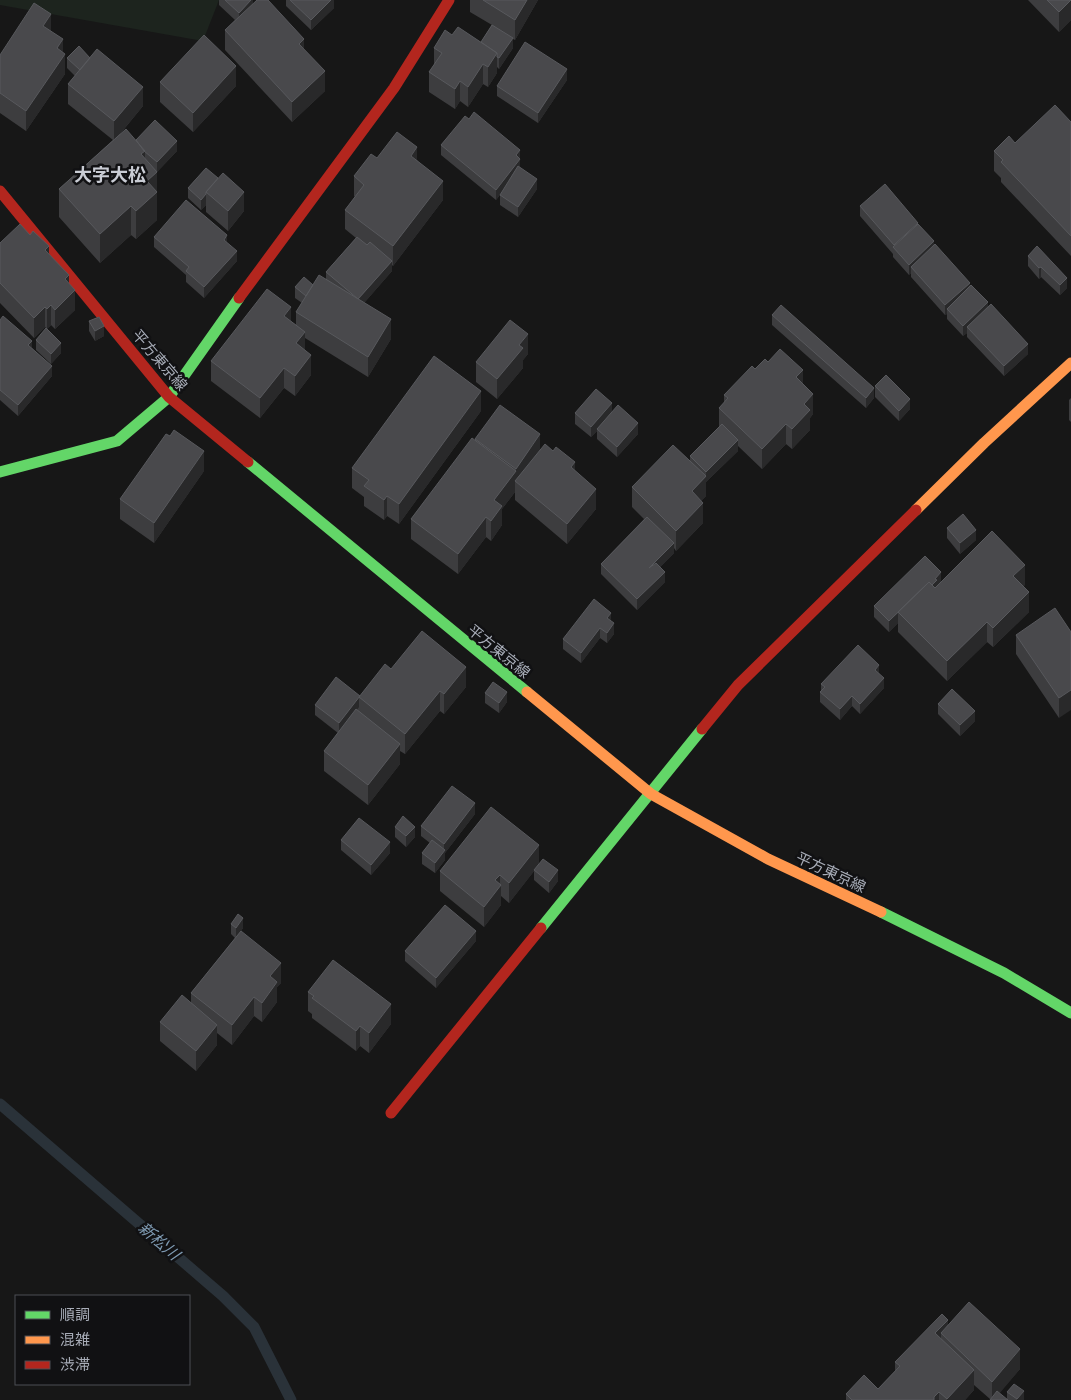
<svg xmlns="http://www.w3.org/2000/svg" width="1071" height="1400" font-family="Poppins,'Noto Sans JP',sans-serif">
<rect width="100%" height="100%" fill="#171717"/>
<path fill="#1d241e" d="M0,0H219L203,41L0,5Z"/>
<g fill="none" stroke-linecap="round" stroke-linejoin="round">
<path stroke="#2a3239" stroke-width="11" d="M0,1104L223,1296L254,1327L291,1400"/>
<path stroke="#63d668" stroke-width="11" d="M248,462L527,692
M0,472L117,441L169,397L239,298
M881,912L1004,973L1071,1013
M541,928L702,729"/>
<path stroke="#ff974d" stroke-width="11" d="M916,510L984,443L1071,363
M527,692L651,794L768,859L881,912"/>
<path stroke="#b3261e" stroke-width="11" d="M0,191L169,397L248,462
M239,298L394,88L449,0
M702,729L738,685L916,510
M391,1113L541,928"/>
</g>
<path fill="#3d3d3f" d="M219,0H253V4L304,50L325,91L292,122L225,50V30L235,20L219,5Z
M286,0H334V8L311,30L286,6Z
M470,0H538L515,40L513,39V48L499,69L497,67V73L488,87L483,84L468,107L460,101L455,109L429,92V72L434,65V48L452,35L481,42L492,25L470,12Z
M1028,0H1071V20L1059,32Z
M51,31L63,52L65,74L26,131L0,113V55Z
M67,58L143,106L120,134L136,140L177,151L157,172V220L136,239L131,235L100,263L59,217V189L113,140L68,104V84L75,76L67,68Z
M567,80L538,123L497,96V86Z
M160,82L236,86L193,132L160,102Z
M469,119L520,150V168L537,189L518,217L500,205V195L496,200L441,155V145Z
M1071,122V256L1001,182V178L994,171V151Z
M377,158L417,160L443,200L393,266L392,265V271L364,303L391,339L368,377L305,338V350L311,375L295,396L284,388L260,418L211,381V361L291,321L296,325V312L302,303L295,298V287L313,285L326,280V272L356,238L345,229V210L355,197L354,196V176Z
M206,168L244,211L228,231L206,212V205L201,210L188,198V188Z
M860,206L918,224L934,245L1028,354L1004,376L967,337V333L963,336L947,319V314L945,315L911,277V273L909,275L893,257V254L860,216Z
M154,237L227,243L237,261L204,298L186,282V275L154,247Z
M0,243L49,253L69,284L75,310L55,329L51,325L47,329L45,327L34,338L0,303Z
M1028,256L1067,288L1060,295L1041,277L1039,279L1028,266Z
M772,315L874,398L866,408L772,325Z
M0,320L32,348L52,376L18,416L0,400Z
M89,321L104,336L95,341L89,331Z
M36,340L61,353L51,364L36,350Z
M528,354L523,360V368L497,399L476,382V362Z
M768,362L803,384L813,414L810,418V430L792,449L786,444L762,469L738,446V451L706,482V496L701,501L703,523L676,551L674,548V553L660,567L665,582L637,610L601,574V564L644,519L632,507V487L690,461V456L719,427V408L724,403V395Z
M875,386L910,409L899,421L875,397Z
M1071,398V422L1069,420V400Z
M481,411L399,524L387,516L384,520L364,506V497L352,488V468Z
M612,412L638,434L617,457L597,439V431L591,437L575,424V413Z
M475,439L540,450L575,471L596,509L567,544L515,500V492L502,509V525L491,541L486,537L458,574L411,539V519L475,440Z
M204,471L154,543L120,519V499Z
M947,528L976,540L960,554L947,538Z
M941,582L1025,585L1023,586L1029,612L993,647L987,642L947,681L898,632V623L889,632L874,617V606Z
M611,621L614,634L607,643L600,638L581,663L563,649V639Z
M1071,632L1059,718L1016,654V635Z
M391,669L466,687L444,714L440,711L405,754L400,751V764L368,805L324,771V751L338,733L315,715V705L360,696Z
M879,673L884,688L860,714L852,706L840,720L820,702V692L821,691V684Z
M485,693L507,702L499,713L485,703Z
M938,704L975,721L960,736L938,714Z
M475,814L445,853V860L435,873L422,864V853L430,843L421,836V826Z
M395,827L415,837L406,847L395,837Z
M341,840L390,853L371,875L341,850Z
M539,864L558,881L549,893L534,880V871L509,903L501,896V905L484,927L440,891V871Z
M231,924L243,928L241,931L281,983L277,987V1002L262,1022L254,1016L232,1045L217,1033V1045L196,1071L160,1041V1022L191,1004V993L235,938L231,934Z
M476,941L436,988L405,961V951Z
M308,992L391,1024L369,1053L360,1046L356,1051L312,1018V1014L308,1011Z
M948,1326L1020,1369L999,1393L1007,1400V1392L1024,1400H990V1399L974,1385V1390L965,1400H846V1394L878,1389L895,1371V1362Z"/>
<path fill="#29292a" d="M251,0H253V8L239,23V13Z
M331,0H334V8L311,30V20Z
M527,0H538L515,40V20Z
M1071,0V20L1059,32V12Z
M51,14V34L43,26Z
M513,38V48L499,69V58Z
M63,39V57L65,54V74L26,131V111L57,48Z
M304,39V59L299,44Z
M497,53V73L488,87V67Z
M483,64V84L468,107V87Z
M236,66V86L193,132V113Z
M567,69V80L538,123V113Z
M325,71V91L292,122V102Z
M460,81V101L455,109V89Z
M143,87V106L114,141V121Z
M177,141V151L157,172V220L136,239V211L147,181L157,172V162Z
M417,147V167L411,156Z
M520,150V170L496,200V190L516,155Z
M145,151V179L141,154Z
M537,179V189L518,217V207Z
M443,181V200L393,266V246Z
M244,192V211L228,231V211Z
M206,194V205L201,210V200Z
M131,206V235L100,263V234Z
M918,223V233L894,248V245Z
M227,235V245L224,240Z
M934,241V251L911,267V273L909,275V265Z
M49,246V266L45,250Z
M237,251V261L204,298V287Z
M392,261V271L358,310V300Z
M1041,267V277L1039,279V268Z
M69,275V295L65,279Z
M1067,278V288L1060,295V285Z
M970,283V293L947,309V314L945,315V305Z
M75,290V310L55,329V310Z
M988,302V312L967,327V333L963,336V326Z
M51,305V325L47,329V309Z
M45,307V327L34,338V318Z
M291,307V327L284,316Z
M391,319V339L368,377V357Z
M104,326V336L95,341V331Z
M305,332V352L296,343Z
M528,334V354L523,360V368L497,399V379L519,345Z
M32,341V351L28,345Z
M61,343V353L51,364V354Z
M1028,344V354L1004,376V366Z
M311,355V375L295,396V376Z
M52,366V376L18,416V405Z
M284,368V388L260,418V398Z
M803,370V390L796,377Z
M874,388V398L866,408V398Z
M481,391V411L399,524V504Z
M813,394V414L810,418V430L792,449V429L804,404Z
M910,399V409L899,421V411Z
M612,403V413L597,429V431L591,437V427Z
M638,423V434L617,457V447Z
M786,424V444L762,469V449Z
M540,434V454L515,481V492L502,509V525L491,541V521L494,500L516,471V469Z
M738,440V451L706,482V496L692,511V491L706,477V472Z
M204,451V471L154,543V523Z
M575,462V482L571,467Z
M596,489V509L567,544V524Z
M387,496V516L384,520V500Z
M703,503V523L676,551V531Z
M486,517V537L458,574V554Z
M976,530V540L960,554V543Z
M674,543V553L649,578V568Z
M1025,565V585L1013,596V576Z
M665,572V582L637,610V599Z
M941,572V583L922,605L935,579Z
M1029,592V612L993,647V628Z
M611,613V624L607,618Z
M898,613V623L889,632V621Z
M987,622V642L947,681V661Z
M614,623V634L607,643V633Z
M600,628V638L581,663V653Z
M879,665V675L875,670Z
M466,667V687L444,714V694Z
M884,678V688L860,714V704Z
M1071,690V710L1059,718V698Z
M440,691V711L405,754V734Z
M507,692V702L499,713V703Z
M852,696V706L840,720V709Z
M359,697V707L339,734V723Z
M975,711V721L960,736V725Z
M400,744V764L368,805V785Z
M475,803V814L445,853V860L435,873V863L444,851V844Z
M415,827V837L406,847V836Z
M390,842V853L371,875V865Z
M539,845V865L509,903V883Z
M558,870V881L549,893V882Z
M500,875V887L501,885V905L484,927V907L495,880Z
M243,918V928L236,938V928Z
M476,931V941L436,988V978Z
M281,963V983L277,987V1002L262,1022V1003L270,976Z
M254,997V1016L232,1045V1025Z
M391,1004V1024L369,1053V1033Z
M217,1025V1045L196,1071V1051Z
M360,1026V1046L356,1051V1031Z
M948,1320V1340L941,1333V1347L935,1333Z
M1020,1349V1369L994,1400H992V1382Z
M974,1370V1390L965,1400H947V1399Z
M1024,1391V1400H1017V1399Z
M939,1392V1400H934V1397Z"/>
<path fill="#49494c" stroke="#58595d" d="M225,0H251L239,13Z
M257,0H268L304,39L299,44L325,71L292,102L225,30Z
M290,0H331L311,20Z
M483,0H527L515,20Z
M1047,0H1071L1059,12Z
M34,3L51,14L43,26L63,39L57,48L65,54L26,111L0,93V55Z
M492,25L513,38L499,58L497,57V53L481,42Z
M458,27L497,53L488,67L483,64L468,87L460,81L455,89L429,72L442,53L434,48L445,30L452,35Z
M204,35L236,66L193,113L160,82Z
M525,42L567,69L538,113L497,86Z
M79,46L90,58L80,70L67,58Z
M97,49L143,87L114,121L68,84Z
M1055,105L1071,122V236L1001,162L1003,160L994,151L1009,136L1015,143Z
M474,112L520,150L516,155L520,159L496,190L441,145L465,116L469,119Z
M155,120L177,141L157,162L144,151L136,140Z
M126,129L145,151L141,154L157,172L147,181L157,192L136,211L131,206L100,234L59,189Z
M397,132L417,147L411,156L443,181L393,246L345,210L364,185L354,176L371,154L377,158Z
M518,166L537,179L518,207L500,195Z
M206,168L218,178L206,192V194L201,200L188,188Z
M223,173L244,192L228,211L206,192Z
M885,184L918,223L894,245L860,206Z
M186,200L227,235L224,240L237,251L204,287L186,271L189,267L154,237Z
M20,224L30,235L33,231L49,246L45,250L69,275L65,279L75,290L55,310L51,305L47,309L45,307L34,318L0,283V243Z
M918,224L934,241L909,265L893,247Z
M357,237L367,245L370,242L392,261L358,299L326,272Z
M935,244L970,283L945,305L911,267Z
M1037,246L1067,278L1060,285L1041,267L1039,268L1028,256Z
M319,275L391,319L368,357L296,312Z
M304,277L313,285L306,296L295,287Z
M971,285L988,302L963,326L947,309Z
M267,289L291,307L284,316L305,332L296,343L311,355L295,376L284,368L260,398L211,361Z
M991,304L1028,344L1004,366L967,327Z
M781,305L874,388L866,398L772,315Z
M3,316L32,341L28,345L52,366L18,405L0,390V320Z
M99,317L104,326L95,331L89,321Z
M510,320L528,334L519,345L523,348L497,379L476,362Z
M46,328L61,343L51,354L36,340Z
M780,349L803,370L796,377L813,394L804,404L810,410L792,429L786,424L762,449L719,408L728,398L724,395L752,366L755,369L765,359L768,362Z
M434,356L481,391L399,504L387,496L384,500L364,486L369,480L352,468Z
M886,375L910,399L899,411L875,386Z
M596,389L612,403L591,427L575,413Z
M500,405L540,434L516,469L475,439Z
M618,405L638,423L617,447L597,429Z
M722,424L738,440L706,472L690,456Z
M174,430L204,451L154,523L120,499L166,434L170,436Z
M472,438L516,471L494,500L502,506L491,521L486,517L458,554L411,519Z
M545,444L553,451L556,447L575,462L571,467L596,489L567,524L515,481Z
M673,445L706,476L692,491L703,503L676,531L632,487Z
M963,514L976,530L960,543L947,528Z
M647,517L674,543L649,568L656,563L665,572L637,599L601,564Z
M992,531L1025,565L1013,576L1029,592L993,628L987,622L947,661L898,612L929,582L935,588Z
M925,556L941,572L935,579L937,580L932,585L929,582L889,621L874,606Z
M594,599L611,613L607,618L614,623L607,633L600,628L581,653L563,639Z
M1055,608L1071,632V690L1059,698L1016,635Z
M422,631L466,667L444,694L440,691L405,734L359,697L385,664L391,669Z
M858,645L879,665L875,670L884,678L860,704L852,696L840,709L820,692L825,687L821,684Z
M336,677L360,696L339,723L315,705Z
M493,682L507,692L499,703L485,693Z
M952,689L975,711L960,725L938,704Z
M356,709L400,744L368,785L324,751Z
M452,786L475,803L444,844L421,826Z
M491,807L539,845L509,883L500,875L495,880L501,885L484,907L440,871Z
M403,816L415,827L406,836L395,827Z
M359,818L390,842L371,865L341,840Z
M432,840L445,850L435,863L422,853Z
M543,859L558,870L549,882L534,870Z
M445,905L476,931L436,978L405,951Z
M238,914L243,918L236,928L231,924Z
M241,931L281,963L270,976L277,982L262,1003L254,997L232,1025L191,993Z
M333,960L391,1004L369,1033L360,1026L356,1031L312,998L314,996L308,992Z
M182,995L217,1025L196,1051L160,1022Z
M969,1302L1020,1349L992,1382L941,1333Z
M942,1314L948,1320L935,1333L974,1370L947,1399L939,1392L934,1397V1400H852L846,1394L864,1375L878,1389L900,1366L895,1362Z
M1014,1384L1024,1391L1017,1399L1007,1392Z
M997,1391L1008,1400H990Z"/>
<g text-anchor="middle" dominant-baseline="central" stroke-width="5" stroke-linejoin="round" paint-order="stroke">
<g font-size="15" fill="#a8adb8" stroke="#111113">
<text transform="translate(160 360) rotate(49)">平方東京線</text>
<text transform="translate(499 651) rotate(39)">平方東京線</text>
<text transform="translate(831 872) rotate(25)">平方東京線</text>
</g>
<g font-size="16" font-style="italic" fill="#7f9bb3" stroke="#111113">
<text transform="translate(159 1241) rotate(41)">新松川</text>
</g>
<g font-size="18" font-weight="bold" fill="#c9ccd4" stroke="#111113">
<text x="110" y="174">大字大松</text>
</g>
</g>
<rect x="15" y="1295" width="175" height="90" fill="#111113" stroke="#4d4f55"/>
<rect x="25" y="1311" width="25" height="8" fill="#63d668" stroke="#4d4f55"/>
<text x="60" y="1320" font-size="15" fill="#a8adb8">順調</text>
<rect x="25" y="1336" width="25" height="8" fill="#ff974d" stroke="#4d4f55"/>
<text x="60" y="1345" font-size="15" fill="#a8adb8">混雑</text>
<rect x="25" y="1361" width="25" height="8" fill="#b3261e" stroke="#4d4f55"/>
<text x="60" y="1370" font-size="15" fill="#a8adb8">渋滞</text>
</svg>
